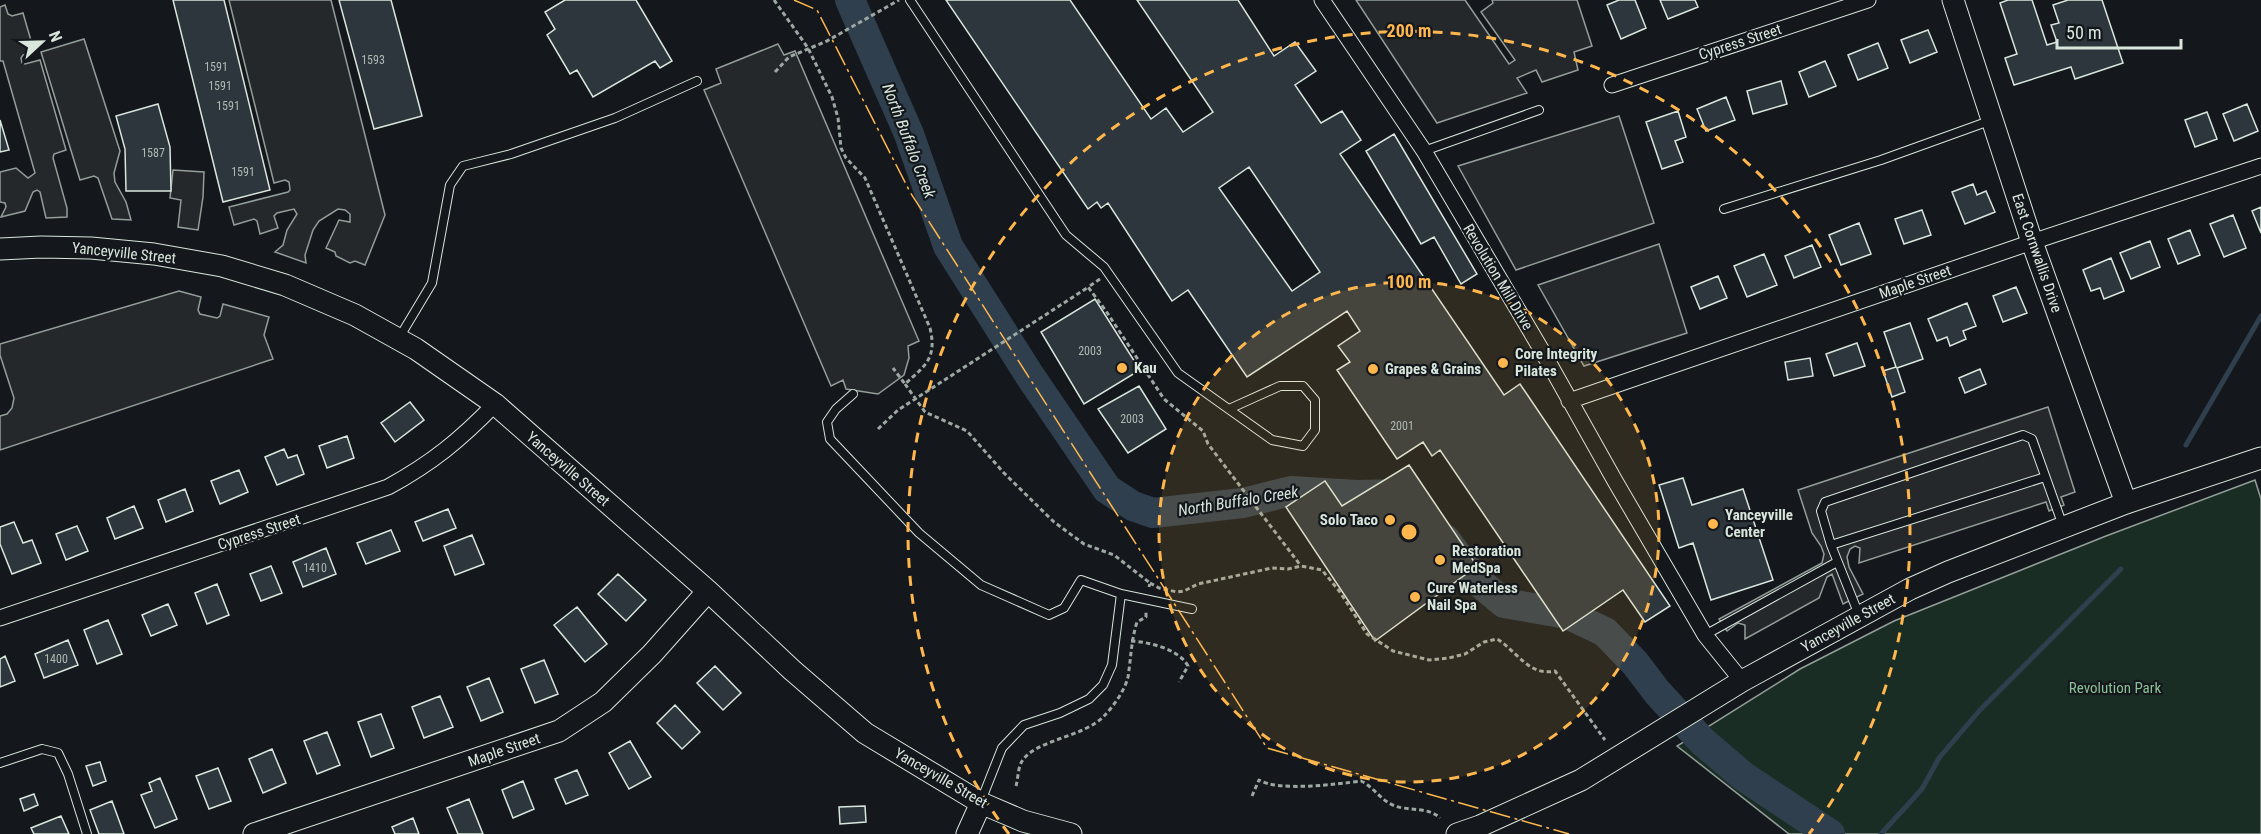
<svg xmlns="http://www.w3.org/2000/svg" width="2261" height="834" font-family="'Roboto Condensed',sans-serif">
<rect width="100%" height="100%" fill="#14181c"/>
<path fill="#1a2d24" stroke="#939e99" stroke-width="1.5" d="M2255,480L2261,499V834H1789L1677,746L1800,669L1894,621L2106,536Z"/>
<path fill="#24282b" stroke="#939e99" stroke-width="1.5" d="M229,0H331L385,215L365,265L355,261L350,263L336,256L335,252L326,248L339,220L350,222V214L345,210L338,209L319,221L313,230L305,255L306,263L275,252L283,245L287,230L297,214L294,209L277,213L274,216L278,228L260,234L257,221L254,219L234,225L229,207L288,192L290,190L289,182L285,180L274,183Z
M1356,0H1465L1509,64L1515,60L1481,12L1493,3L1492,0H1577L1592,46L1574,52L1578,70L1542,82L1536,70L1517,78L1527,93L1437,123Z
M5,5L8,14L12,16L23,13L34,51L23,55L21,58L22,63L25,64L40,60L66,150L54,154L53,158L67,208V217L46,218L40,192L37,190L33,192L25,211L1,217L6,207L5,203L0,202V172L16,168L28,178L35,173L3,61H0V7Z
M84,39L120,151L114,173L115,182L126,202L131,220L112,219L98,178L94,176L80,180L41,52Z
M778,44L784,55L795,51L919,341L908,346L909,358L904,375L878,394L846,389L843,380L831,386L704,90L721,83L716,69Z
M1619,116L1654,223L1516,270L1458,166Z
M173,170L204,172L203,197L198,230L178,227L181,200L170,198Z
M1659,244L1687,333L1584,366L1538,285Z
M179,291L201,297L198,310L200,314L217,318L220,316L223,304L269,317L264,335L273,359L0,450V416L7,414L12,408L14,398L0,355V344Z
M2048,407L2075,492L2061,497L2064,505L2049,511L2046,502L1859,563L1860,548L1855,546L1850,549L1847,557L1849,567L1863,594L1843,604L1832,574L1827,577L1819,598L1745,639V625L1738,623L1727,631L1719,619L1822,563L1824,554L1821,546L1812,533L1798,490Z"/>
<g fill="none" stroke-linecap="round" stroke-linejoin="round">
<path stroke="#2f3f4d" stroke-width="5" d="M2186,445L2261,316
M1881,834L1922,789L1939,758L1980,710L2121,569"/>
<path stroke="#2f3f4d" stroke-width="30" d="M850,0L909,134L948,246L1030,376L1107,489L1133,506L1153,513L1243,503L1291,491L1357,495L1401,494
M1445,539L1474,578L1504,603L1567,614L1605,632L1635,663L1657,692L1702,741L1743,776L1830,834"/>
</g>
<path fill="#2c363c" stroke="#d8e6dc" stroke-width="1.5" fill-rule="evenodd" d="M173,0H224L270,190L223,202Z
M339,0H391L422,116L374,129Z
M565,0H636L672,61L660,68L655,61L593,97L577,70L570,74L547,35L555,29L545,12Z
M946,0H1070L1151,119L1166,108L1183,132L1213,112L1137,0H1238L1274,56L1295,42L1316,71L1295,85L1321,123L1342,111L1361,140L1340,154L1504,395L1520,384L1670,606L1645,622L1623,590L1563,631L1440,450L1432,456L1423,442L1397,459L1337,370L1350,362L1338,346L1360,331L1347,311L1247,377L1188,290L1172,301L1108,203L1101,208L1097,202L1088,209ZM1249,167L1320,272L1292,291L1219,188Z
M1619,0H1635L1646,28L1621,39L1607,5Z
M1660,0H1695L1698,7L1668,19Z
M2008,0H2032L2047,45L2057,42L2051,25L2059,23L2053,5L2068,0H2102L2123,63L2075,79L2071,67L2014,85L2005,58L2017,54L2000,3Z
M1928,30L1937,52L1910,63L1901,40Z
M1878,43L1888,68L1858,80L1848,55Z
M1825,61L1836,86L1809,97L1799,72Z
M1781,81L1787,104L1753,114L1747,91Z
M1726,97L1735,120L1706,131L1697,109Z
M158,104L170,147L171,191H126L125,149L116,116Z
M2247,104L2258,131L2234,141L2223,114Z
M1678,111L1686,137L1675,141L1683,162L1662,169L1646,122Z
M2207,112L2217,139L2195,147L2185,120Z
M0,120L9,150L0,152Z
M1394,134L1477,274L1461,284L1434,237L1421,244L1366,151Z
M1973,184L1977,195L1986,191L1995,212L1965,224L1952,192Z
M2261,207V233L2252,211Z
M1922,210L1931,235L1904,244L1895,219Z
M2233,215L2246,248L2224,257L2210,224Z
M1859,223L1871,254L1841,265L1829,235Z
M2190,230L2200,255L2178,264L2168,239Z
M2150,241L2160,267L2131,279L2120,253Z
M1812,245L1821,267L1794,278L1785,256Z
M1764,254L1777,285L1747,297L1734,266Z
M2111,258L2124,291L2104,299L2100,288L2091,291L2083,270Z
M1718,276L1727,298L1700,309L1691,287Z
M2016,287L2027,313L2003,322L1993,296Z
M1095,299L1140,370L1084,404L1041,332Z
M1967,303L1976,326L1963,331L1966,339L1950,346L1947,337L1937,341L1928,319Z
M1910,323L1923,359L1897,368L1905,392L1892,397L1883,371L1896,367L1884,332Z
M1857,343L1865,366L1834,376L1826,354Z
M1810,358L1813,376L1788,380L1785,362Z
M1980,369L1986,384L1965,393L1959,378Z
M1139,386L1166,429L1128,453L1098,409Z
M410,402L424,420L395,442L381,423Z
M347,436L354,458L327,468L319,446Z
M284,449L288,458L297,455L304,474L277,485L265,457Z
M1409,465L1477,566L1375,641L1286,507L1325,481L1342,506Z
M239,470L248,492L220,504L211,481Z
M1683,478L1692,505L1743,489L1773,580L1711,600L1693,543L1679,548L1659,485Z
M185,489L193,511L166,522L158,500Z
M134,506L143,528L115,539L107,518Z
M448,509L456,528L423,541L415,522Z
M14,522L23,543L32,540L41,563L12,574L0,544V527Z
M77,526L88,551L66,560L56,534Z
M391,530L400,551L366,564L357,543Z
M472,535L484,564L455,575L444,546Z
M326,548L336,574L303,587L293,562Z
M271,566L282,593L261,601L250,574Z
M618,574L646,600L626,621L598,594Z
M217,584L229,615L207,624L195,593Z
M168,604L177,625L151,636L142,615Z
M577,607L607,644L585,662L554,625Z
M108,620L122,654L97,664L84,630Z
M68,640L78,665L44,678L35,654Z
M5,656L15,681L0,687V659Z
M544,660L558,694L535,703L521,669Z
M715,666L741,693L723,710L697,683Z
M489,678L503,712L481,721L467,687Z
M440,696L453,727L424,738L412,707Z
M675,705L700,732L682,749L657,723Z
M381,714L394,748L371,757L358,722Z
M327,732L340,765L317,774L304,741Z
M630,741L651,777L629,789L609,753Z
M272,749L286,783L263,793L249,759Z
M100,762L106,781L93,786L86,766Z
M218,768L231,801L209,809L196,776Z
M577,770L588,795L566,804L555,779Z
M160,778L177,819L155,828L141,795L152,791L149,783Z
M523,781L534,809L513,818L502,790Z
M34,794L38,805L24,811L20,799Z
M469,799L483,834H458L447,808Z
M112,801L124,834H99L90,810Z
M865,806L866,822L840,824L839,807Z
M61,816L69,834H34L31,828Z
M413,818L419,834H395L392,827Z"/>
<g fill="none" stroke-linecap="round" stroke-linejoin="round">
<g stroke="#d8e6dc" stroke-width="10">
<path id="lane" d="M910,0L1066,235L1104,267L1178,373L1272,440L1303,446L1315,430V400L1303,386H1280L1229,409
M1424,151L1539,110
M1724,209L1881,160L1992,120
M399,338L432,283L450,185L463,166L511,154L615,118L697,81
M853,394L836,409L827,422L830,439L919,533L981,585L1049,615L1064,608L1081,580L1121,594L1112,665L1103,685L1089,699L1060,713L1024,725L1002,748L981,801
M1831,545L2045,477
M1121,594L1192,609
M1859,615L1831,545L1821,511L1825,502L2023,435L2032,439L2063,526
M1705,635L1837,562
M0,763L42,749L58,753L68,774L87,834"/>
</g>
<g stroke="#d8e6dc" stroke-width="17">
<path id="street" d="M1322,0L1424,151L1541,349L1615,481L1705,635L1742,681
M1612,85L1868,0
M1569,401L2032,242L2261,166
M0,618L388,487C432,463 460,440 495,404"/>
</g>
<g stroke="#d8e6dc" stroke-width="23">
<path id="secondary" d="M1953,0L2032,242L2126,503
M0,249L41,247L91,248L154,254L222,266L285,285L355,315L416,349L495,404L708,591L792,670L865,733L981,803L1023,821L1071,834
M254,834L559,731L603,702L652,654L708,591
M967,834L981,803
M1457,834L1480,826L1581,780L1742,681L1910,589L1948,572L2126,503L2261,458"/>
</g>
<path stroke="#9da8a2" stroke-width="3" stroke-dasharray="4.5 3" stroke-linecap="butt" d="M774,0L808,48L832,97L838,118L841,148L846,158L865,178L930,328C937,358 926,365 905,384L893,368
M775,72L789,57L827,41L899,0
M1100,279L1088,287L1106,311L1164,399L1203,431L1208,444L1301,566
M905,384L925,412L967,431L1004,473L1054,522L1084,544L1114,555L1150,583L1149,587
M878,429L898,410L1087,288
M1150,583L1159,588L1177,592L1184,591L1198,584L1272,568L1288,569L1301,566L1322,570L1340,592L1367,634L1393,651L1429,660L1449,658L1465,654L1484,642L1497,639C1516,650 1529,677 1555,671L1605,740
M1131,641C1149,642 1179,649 1188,666L1179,682
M1016,786C1018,779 1018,769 1021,763C1032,740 1083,738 1104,716C1113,707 1125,690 1128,677C1131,658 1131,641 1137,622L1146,617V611
M1252,796L1259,780C1279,792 1337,784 1361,781C1374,787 1381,801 1395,806C1409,811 1429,807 1440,818"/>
<use href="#lane" stroke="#14181c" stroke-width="8"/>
<use href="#street" stroke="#14181c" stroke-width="15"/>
<use href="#secondary" stroke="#14181c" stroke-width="21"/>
<path stroke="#ffb74d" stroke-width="1.5" stroke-dasharray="21 4.5 3 4.5" stroke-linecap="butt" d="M794,0L817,10L910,192L1267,748L1569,834"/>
</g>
<circle cx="1409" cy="532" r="250" fill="#ffb74d" fill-opacity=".12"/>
<g fill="none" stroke="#ffb74d" stroke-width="3" stroke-dasharray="10 8">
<circle cx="1409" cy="532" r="250"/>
<path d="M1009 834A501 501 0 1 1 1809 834"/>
</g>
<g fill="#ffb74d" stroke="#14181c" stroke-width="2">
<circle cx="1503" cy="363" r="6"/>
<circle cx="1122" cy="368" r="6"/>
<circle cx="1373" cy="369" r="6"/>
<circle cx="1390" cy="520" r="6"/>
<circle cx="1713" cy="524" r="6"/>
<circle cx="1440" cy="560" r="6"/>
<circle cx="1415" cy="597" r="6"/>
</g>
<g text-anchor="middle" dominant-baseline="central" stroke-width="4.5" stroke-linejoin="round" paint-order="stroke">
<g font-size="12" fill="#adbab4">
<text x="373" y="60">1593</text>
<text x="216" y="67">1591</text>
<text x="220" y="86">1591</text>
<text x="228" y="106">1591</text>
<text x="153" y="153">1587</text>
<text x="243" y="172">1591</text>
<text x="1090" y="351">2003</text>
<text x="1132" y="419">2003</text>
<text x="1402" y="426">2001</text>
<text x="315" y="568">1410</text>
<text x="56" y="659">1400</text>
</g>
<g font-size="15" fill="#d8e6dc" stroke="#14181c">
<text transform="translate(1740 42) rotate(-18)">Cypress Street</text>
<text transform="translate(124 253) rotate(6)">Yanceyville Street</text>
<text transform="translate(2037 253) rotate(71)">East Cornwallis Drive</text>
<text transform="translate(1498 277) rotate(59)">Revolution Mill Drive</text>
<text transform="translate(1915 282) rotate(-19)">Maple Street</text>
<text transform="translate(568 469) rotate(41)">Yanceyville Street</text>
<text transform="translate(259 532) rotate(-18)">Cypress Street</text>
<text transform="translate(1848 623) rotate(-29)">Yanceyville Street</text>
<text transform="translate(504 750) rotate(-19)">Maple Street</text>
<text transform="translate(941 778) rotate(30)">Yanceyville Street</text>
</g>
<g font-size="15" font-weight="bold" fill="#d8e6dc" stroke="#14181c" text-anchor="start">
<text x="1515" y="354">Core Integrity<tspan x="1515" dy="17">Pilates</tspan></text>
<text x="1134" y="368">Kau</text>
<text x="1385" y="369">Grapes &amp; Grains</text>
<text x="1725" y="515">Yanceyville<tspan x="1725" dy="17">Center</tspan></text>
<text x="1378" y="520" text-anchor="end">Solo Taco</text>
<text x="1452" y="551">Restoration<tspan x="1452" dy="17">MedSpa</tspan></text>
<text x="1427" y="588">Cure Waterless<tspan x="1427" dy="17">Nail Spa</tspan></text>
</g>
<g font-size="15" fill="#8ac095" stroke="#14181c">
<text x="2115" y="688">Revolution Park</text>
</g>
<g font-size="16" font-style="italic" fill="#d8e6dc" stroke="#14181c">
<text transform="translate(909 141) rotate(69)">North Buffalo Creek</text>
<text transform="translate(1238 501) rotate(-9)">North Buffalo Creek</text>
</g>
</g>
<circle cx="1409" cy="532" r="9" fill="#ffb74d" stroke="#14181c" stroke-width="3"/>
<g font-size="18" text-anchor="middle" font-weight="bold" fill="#ffb74d" stroke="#14181c" stroke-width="4.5" stroke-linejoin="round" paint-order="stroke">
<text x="1409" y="37">200 m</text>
<text x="1409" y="288">100 m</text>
</g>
<g transform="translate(42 42) rotate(68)" stroke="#14181c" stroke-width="4.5" paint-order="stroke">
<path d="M0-4.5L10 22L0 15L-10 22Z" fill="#d8e6dc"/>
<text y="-9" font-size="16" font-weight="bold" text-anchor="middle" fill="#d8e6dc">N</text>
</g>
<path d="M2057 39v9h124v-9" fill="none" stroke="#d8e6dc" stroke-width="3"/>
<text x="2066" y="39" font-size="18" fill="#d8e6dc" stroke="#14181c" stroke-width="4.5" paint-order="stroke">50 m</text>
</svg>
